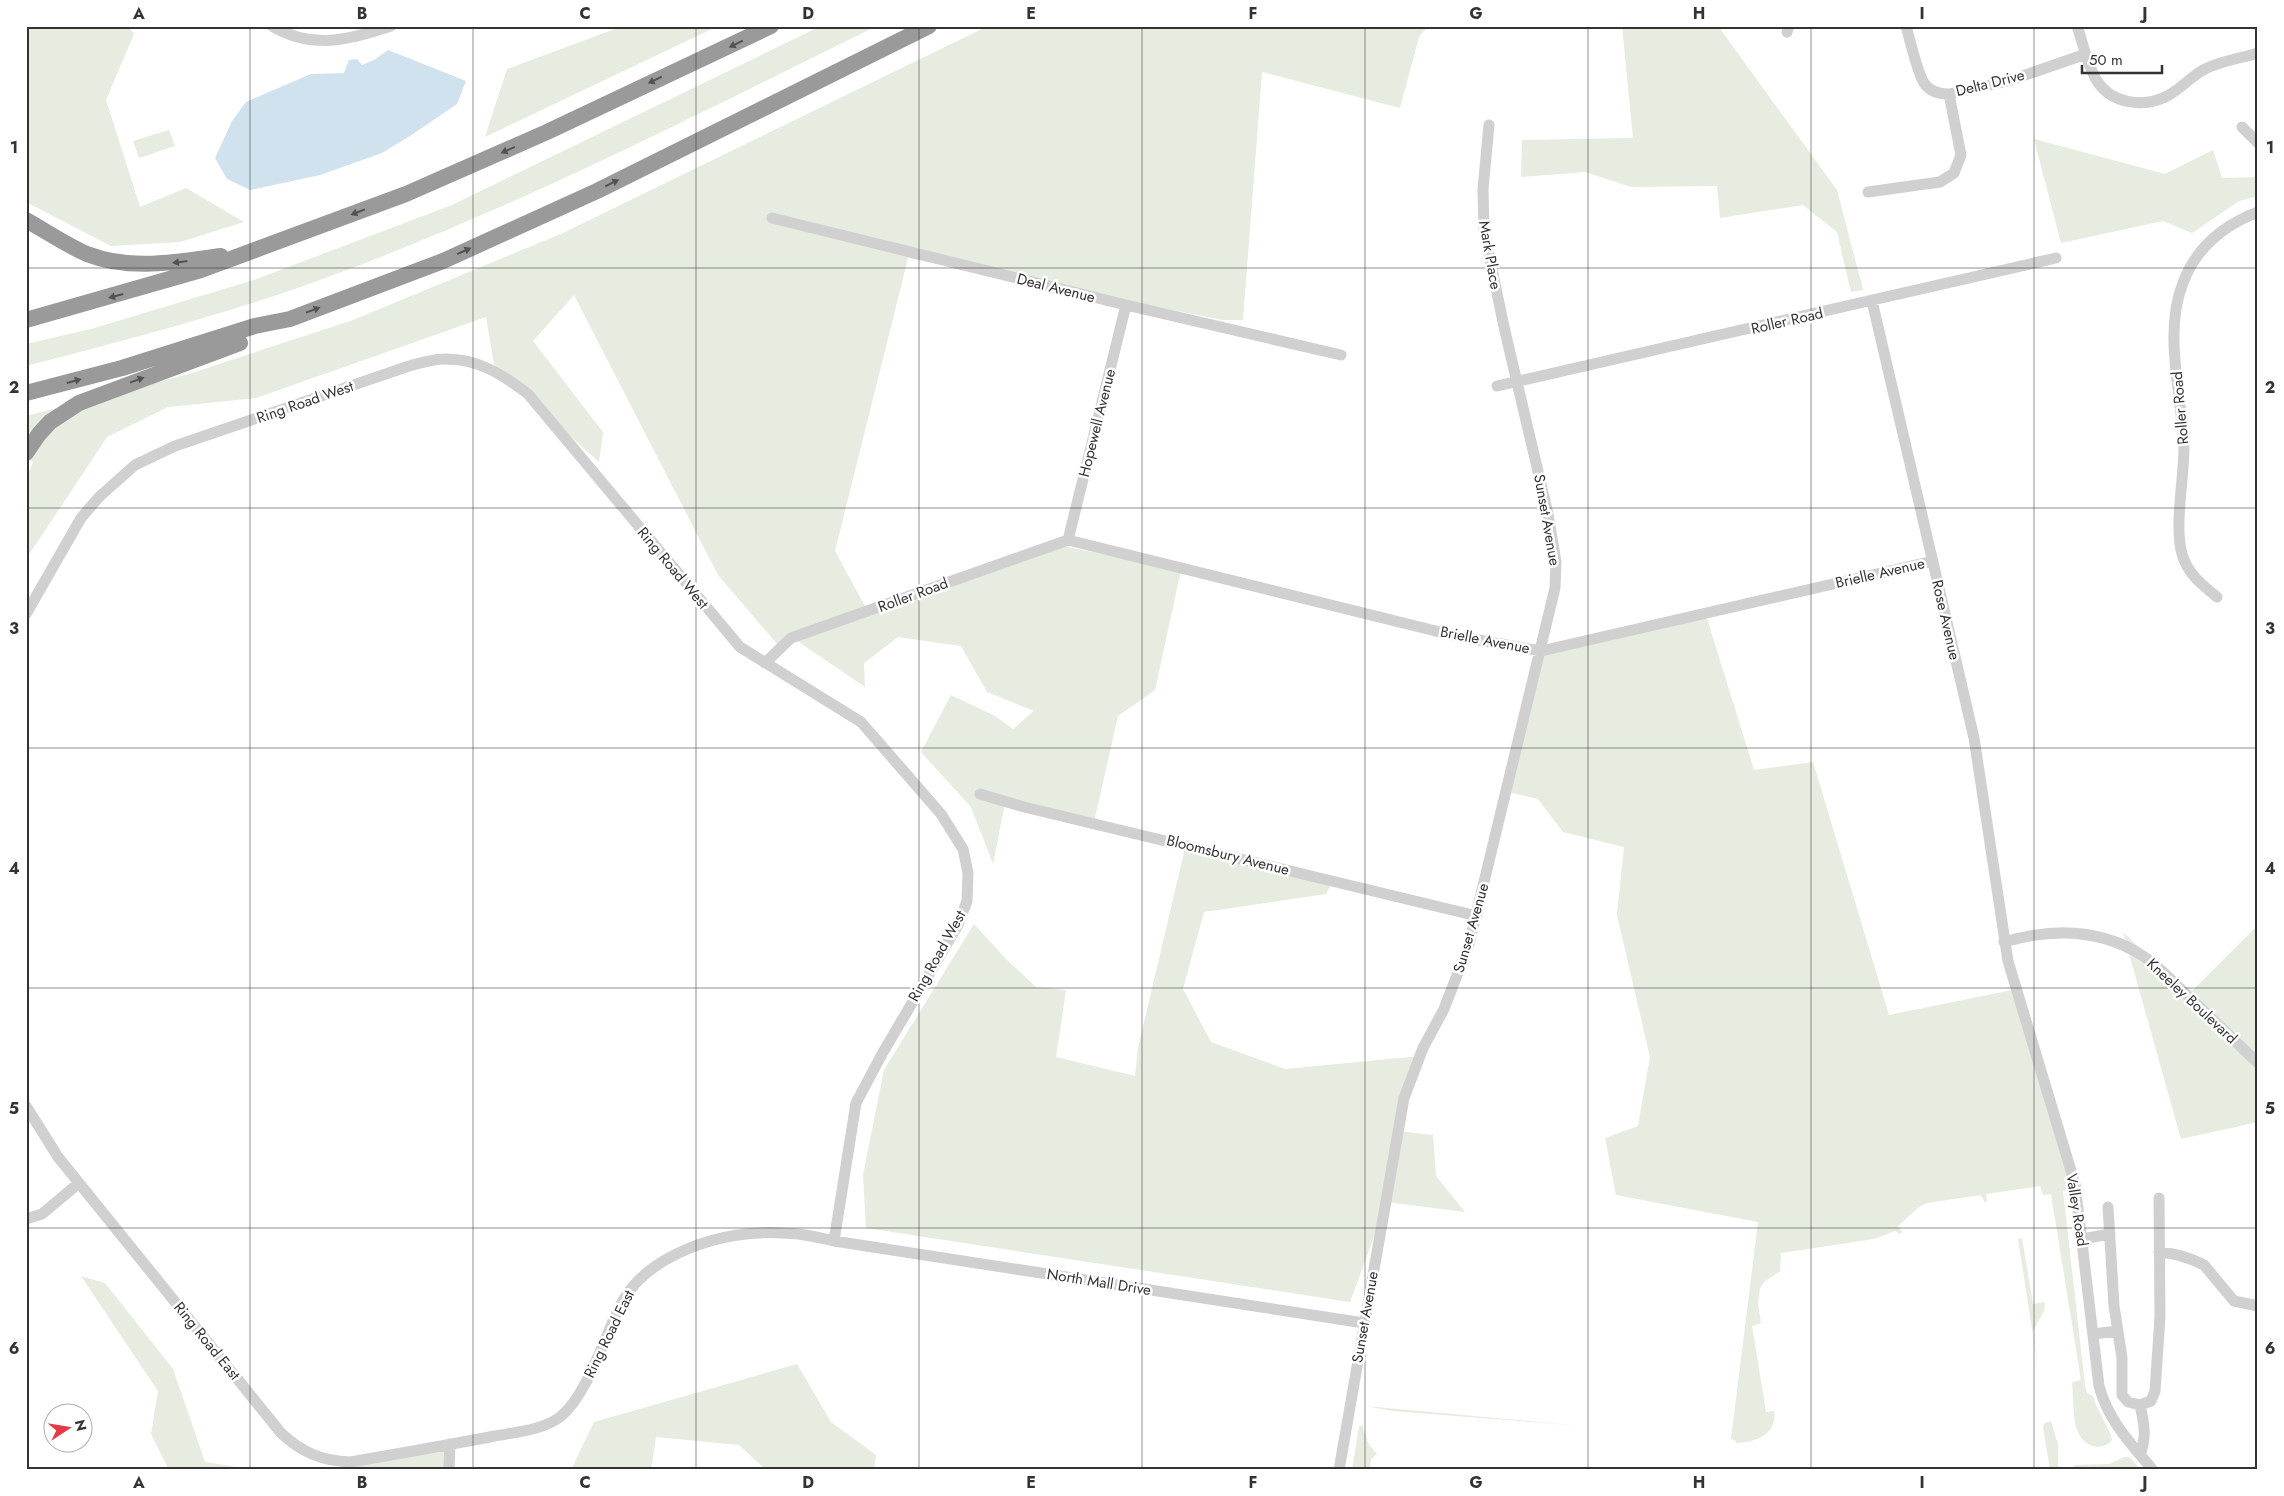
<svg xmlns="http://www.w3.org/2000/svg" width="2284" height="1496" font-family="Jost,sans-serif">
<rect width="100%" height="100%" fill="#fff"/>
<path fill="#e6ecdf" d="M26,26H128L134,34L106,100L140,207L186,188L244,222L180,242L111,246L26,202Z
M623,26H718L485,137L507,69Z
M821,26H877C699,113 522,205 336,274C235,312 130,339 26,366V344L91,329L254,280L452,205Z
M988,26H1428L1419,37L1400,108L1262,72L1243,320H1223L908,258L835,551L867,610L1058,545L1181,570L1155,690L1118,716L1094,822L1006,798L993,864L971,807L921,752L951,695L995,716L1013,729L1034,711L987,692L961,646L898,637L864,663L865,687L796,640L778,645L718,575L574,295L533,341L603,432L599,462L501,374L494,364L486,317L256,398L168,407L107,437L26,559V479L33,462L26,456V416L189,374L353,320L563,233Z
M1622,26H1718L1837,190L1863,290L1851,292L1837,232L1803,205L1720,218L1717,186L1631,187L1585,172L1521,177L1522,140L1633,138Z
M169,130L175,146L139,158L133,141Z
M2034,139L2165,174L2213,150L2222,178L2258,177V196L2239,201L2192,233L2163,221L2061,243Z
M1705,612L1754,770L1813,762L1889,1015L2017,989L2079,1206L2067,1190L2063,1191L2085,1385L2087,1393L2093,1396C2096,1409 2111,1430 2112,1440C2107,1446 2101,1448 2093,1446C2069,1439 2075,1403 2072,1384L2073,1382L2081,1380L2051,1194L2043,1195L2040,1186L1986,1194L1987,1201L1985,1203L1981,1195L1927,1203L1919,1207L1898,1226L1902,1232L1900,1234L1895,1231L1874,1239L1781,1253L1780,1271L1764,1282L1760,1288L1758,1303L1761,1323L1752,1326L1766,1412L1774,1411C1777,1435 1756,1442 1736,1443V1441L1731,1439L1758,1222L1616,1195L1605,1138L1638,1126L1650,1057L1617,915L1624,847L1563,832L1538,799L1508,792L1540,656Z
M1186,844L1334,879L1326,894L1204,912L1183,989L1211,1042L1285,1069L1421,1056L1398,1131L1433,1135L1436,1176L1465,1212L1387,1202L1350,1302L866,1228L863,1175L884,1070L974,924L1006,959L1036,987L1066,990L1056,1057L1135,1076L1138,1048Z
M2258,925V1122L2181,1139L2123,932L2188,995Z
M2022,1238L2033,1304L2044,1302L2045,1304L2044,1311L2033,1331L2040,1380L2018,1239Z
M81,1276L105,1283L173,1369L205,1462L256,1470H169L151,1434L158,1391Z
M797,1364L831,1422L876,1455L874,1470H763V1467L739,1445L656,1437L651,1470H571L594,1422Z
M1365,1406L1582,1426L1393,1411Z
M2051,1421L2058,1445V1470H2050L2043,1427L2045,1423Z
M1362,1425L1369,1445L1377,1454L1371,1459L1370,1470H1352L1359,1427Z
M453,1442L450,1470H345L354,1459Z
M2124,1457H2129L2141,1470H2072L2075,1465L2109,1464Z"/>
<path fill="#cfe2ee" d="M388,50L466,81L457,104L410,136L382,153L320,175L250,190L227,179L215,158L232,121L246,102L311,74L344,73L349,60L357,59L362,65L374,60Z"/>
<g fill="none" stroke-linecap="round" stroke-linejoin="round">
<path stroke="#d0d0d0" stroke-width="11" d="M272,26C312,50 349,40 391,26
M1906,26C1910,40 1917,72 1924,83C1930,92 1939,94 1949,94L2008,81L2086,54
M2077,26C2083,43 2087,65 2097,81C2111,103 2142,108 2165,97C2179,91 2189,78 2203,70C2219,61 2239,59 2258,53
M1787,32L1789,26
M2242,127L2258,143
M1868,192L1940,182L1954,173L1961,155L1949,94
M772,218L1126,305L1341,355
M1872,301L1974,738L2008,961L2075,1184L2099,1386C2108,1420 2130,1443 2153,1470
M1497,386L2056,258
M1068,540L1456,636L1541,651L1933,561
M1068,540L1126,305
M2217,597C2202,585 2187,573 2182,554C2174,527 2184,478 2184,448C2182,395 2163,333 2183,283C2196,248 2224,225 2258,212
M26,614L81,518L99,497L135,465L175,446L412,365C422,363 433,359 443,359C477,358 502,374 528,394L740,647L861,722L941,814L963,849L968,873L967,901L958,925L882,1054L856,1103L834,1241
M765,663L791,638L1068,540
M980,794L1024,807L1477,916
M2004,942C2052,928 2100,928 2143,956C2159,966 2172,981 2186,994C2210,1017 2234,1040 2258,1063
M26,1106L58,1157L281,1433C301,1452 322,1461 350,1462C398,1454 447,1445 495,1436C516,1432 543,1430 560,1417C586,1397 604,1339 619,1308C645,1253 725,1229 782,1233C800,1233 817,1237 834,1241L1364,1323
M2108,1207L2114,1306L2122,1358V1395L2128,1402L2140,1405
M26,1219L42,1214L79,1183
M2082,1239L2110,1234
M2159,1252C2175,1253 2190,1258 2204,1265L2234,1301L2258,1306
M2093,1334L2117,1331
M2140,1455C2147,1437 2144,1423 2140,1405L2151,1401L2155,1391L2160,1317L2159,1198
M449,1470L450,1444
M1339,1470L1404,1098L1423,1048L1444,1009L1469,944L1555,588L1556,562L1548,514L1504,327L1484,230L1483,189L1489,125"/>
<path stroke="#9a9a9a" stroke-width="16" d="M26,220C46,231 66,245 87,254C130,271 176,262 221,256
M26,320L201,270L406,194L547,132L771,26
M26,393L122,368L255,326L290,319L443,261L597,191L929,26
M26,453L39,434L50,422L79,403L240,343"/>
</g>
<defs><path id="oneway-solid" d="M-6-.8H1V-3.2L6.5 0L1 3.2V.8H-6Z" transform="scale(1.25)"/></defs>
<g fill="#525252">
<use href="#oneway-solid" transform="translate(736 44) rotate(154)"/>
<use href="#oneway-solid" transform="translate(655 80) rotate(154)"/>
<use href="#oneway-solid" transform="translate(508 150) rotate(156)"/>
<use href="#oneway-solid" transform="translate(612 183) rotate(-26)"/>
<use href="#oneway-solid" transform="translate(358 212) rotate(159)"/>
<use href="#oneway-solid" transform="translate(464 251) rotate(-24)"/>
<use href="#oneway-solid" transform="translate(180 262) rotate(173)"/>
<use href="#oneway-solid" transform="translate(116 296) rotate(165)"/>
<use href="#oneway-solid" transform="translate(313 310) rotate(-20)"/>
<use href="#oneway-solid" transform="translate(137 380) rotate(-20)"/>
<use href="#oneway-solid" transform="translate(74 381) rotate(-15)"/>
</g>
<path fill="none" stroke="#333" stroke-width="1" stroke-opacity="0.55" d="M250,26V1470M473,26V1470M696,26V1470M919,26V1470M1142,26V1470M1365,26V1470M1588,26V1470M1811,26V1470M2034,26V1470M26,268H2258M26,508H2258M26,748H2258M26,988H2258M26,1228H2258"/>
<g text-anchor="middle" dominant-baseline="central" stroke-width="5" stroke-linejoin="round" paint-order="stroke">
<g font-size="15" fill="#333" stroke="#fff">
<text transform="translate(1990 83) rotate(-14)">Delta Drive</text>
<text transform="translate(1490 255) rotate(80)">Mark Place</text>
<text transform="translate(1056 288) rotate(14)">Deal Avenue</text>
<text transform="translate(1787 321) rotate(-13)">Roller Road</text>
<text transform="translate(305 402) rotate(-19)">Ring Road West</text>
<text transform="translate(2180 408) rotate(-95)">Roller Road</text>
<text transform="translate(1097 423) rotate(-76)">Hopewell Avenue</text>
<text transform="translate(1547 520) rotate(80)">Sunset Avenue</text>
<text transform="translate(673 568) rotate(50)">Ring Road West</text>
<text transform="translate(1880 573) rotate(-13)">Brielle Avenue</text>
<text transform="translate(913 595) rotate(-20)">Roller Road</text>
<text transform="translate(1946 620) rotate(77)">Rose Avenue</text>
<text transform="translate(1485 640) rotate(11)">Brielle Avenue</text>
<text transform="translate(1228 855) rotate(14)">Bloomsbury Avenue</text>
<text transform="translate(1471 928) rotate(-74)">Sunset Avenue</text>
<text transform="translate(937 956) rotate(-61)">Ring Road West</text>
<text transform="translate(2192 1001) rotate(43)">Kneeley Boulevard</text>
<text transform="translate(2077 1210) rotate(81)">Valley Road</text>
<text transform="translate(1099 1282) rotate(9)">North Mall Drive</text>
<text transform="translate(1365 1317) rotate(-80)">Sunset Avenue</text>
<text transform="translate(609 1334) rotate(-64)">Ring Road East</text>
<text transform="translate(207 1341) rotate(51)">Ring Road East</text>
</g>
</g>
<rect width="2284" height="1496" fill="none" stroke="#ffffff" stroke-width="55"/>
<g transform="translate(68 1428) rotate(78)"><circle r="24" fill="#ffffff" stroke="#adadad"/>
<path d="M0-4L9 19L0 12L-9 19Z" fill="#e63946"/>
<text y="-8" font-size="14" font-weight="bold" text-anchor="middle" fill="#333333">N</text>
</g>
<path d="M2082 65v8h80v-8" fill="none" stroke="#333333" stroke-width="2.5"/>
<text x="2089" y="65" font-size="15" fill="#333333" stroke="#ffffff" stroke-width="4" paint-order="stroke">50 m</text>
<rect x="28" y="28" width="2228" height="1440" fill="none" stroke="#333" stroke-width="2"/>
<g font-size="16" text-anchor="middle" font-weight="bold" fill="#333">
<text x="139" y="19">A</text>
<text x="362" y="19">B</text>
<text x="585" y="19">C</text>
<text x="808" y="19">D</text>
<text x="1031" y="19">E</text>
<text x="1253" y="19">F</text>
<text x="1476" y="19">G</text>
<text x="1699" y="19">H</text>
<text x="1922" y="19">I</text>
<text x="2145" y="19">J</text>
<text x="14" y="153">1</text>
<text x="2270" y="153">1</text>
<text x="14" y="393">2</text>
<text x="2270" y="393">2</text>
<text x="14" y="634">3</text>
<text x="2270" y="634">3</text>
<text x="14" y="874">4</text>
<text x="2270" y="874">4</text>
<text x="14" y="1114">5</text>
<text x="2270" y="1114">5</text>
<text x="14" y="1354">6</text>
<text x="2270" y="1354">6</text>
<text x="139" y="1488">A</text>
<text x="362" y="1488">B</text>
<text x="585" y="1488">C</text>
<text x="808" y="1488">D</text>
<text x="1031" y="1488">E</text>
<text x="1253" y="1488">F</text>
<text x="1476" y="1488">G</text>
<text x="1699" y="1488">H</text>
<text x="1922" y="1488">I</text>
<text x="2145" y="1488">J</text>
</g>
</svg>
